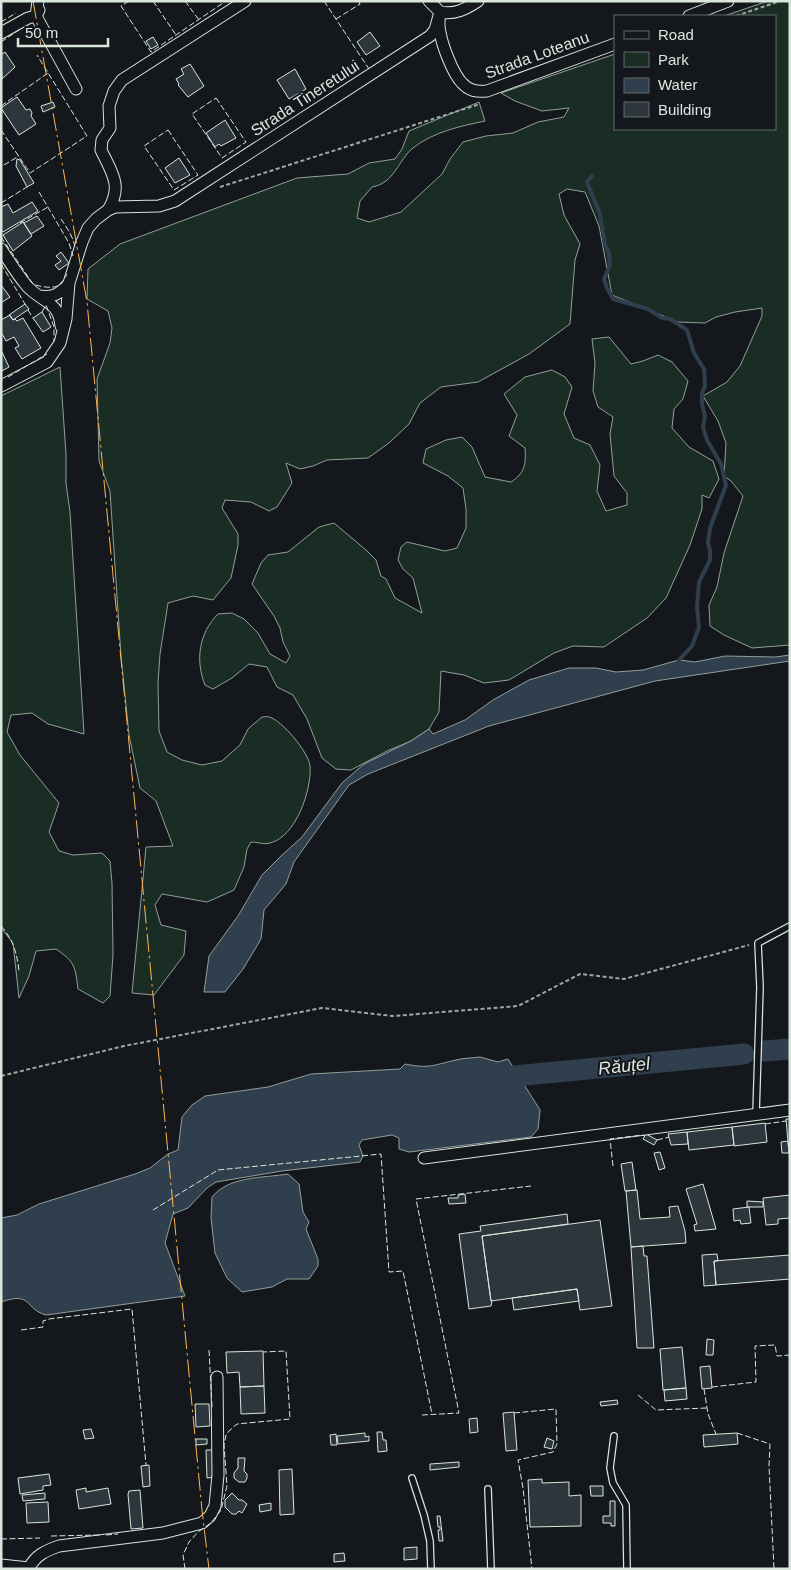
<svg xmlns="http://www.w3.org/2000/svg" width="791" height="1570" font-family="Helvetica,sans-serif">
<rect width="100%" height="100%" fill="#14181c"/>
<path fill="#1a2d24" stroke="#939e99" d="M768,1H790V645L752,648L724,635L710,626L709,605L717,587L724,553L743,496L731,481L724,476L726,443L718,421L703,396L727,382L740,366L762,316V308L735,312L716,317L705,323L678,322L612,295L599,226L585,192L567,189L559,194L564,215L580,244L575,260L570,324L529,354L478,382L441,387L420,403L409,424L389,443L368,458L327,460L313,466L300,469L286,463L292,483L277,507L269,511L251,502L225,500L222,508L238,534V545L231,578L213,600L193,596L168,603L160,654L158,683L159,731L167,752L182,760L202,765L222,761L240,745L248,729L262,717C264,717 267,716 269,717C282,720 309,753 310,766C312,789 296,837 270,843C265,845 257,842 251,842L247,849L244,867L234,890L207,902L162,894L155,905L161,925L186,931L184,955L154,995L132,993L146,847L173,846L156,801L140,788L129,735L121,656L110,491L99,461L97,379L110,343L112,328L108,311L87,299L88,269L120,244L297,178L348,174L369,163L395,159L402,149L409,131L479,102L485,121C461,126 433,132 413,148C398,160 395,183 372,187L360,201L357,218L369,222L401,212L442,174L450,159L463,142L486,136L513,133L538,122L564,117L569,108L542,111L515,101L501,93L615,54V129H775V16H724Z
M609,337L631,364L643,361L658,355L672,362L688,381L683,399L674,409L672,428L689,447L713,461L719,479L709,498L702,495V509L690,545L666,598L647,618L604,647L573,646L554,653L509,680L484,683L464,675L441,671L439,712L429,729L411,741L387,751L351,770L336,769L322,758L307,719L293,695L277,687L267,667L249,664L232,678L213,689L205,685C195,660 199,633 218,614L232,613L244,619L258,633L270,654L286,663L290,656L283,642L280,628L274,616L252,584L261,563L268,555L288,552L319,527L334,523L366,550L376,560L381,576L386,579L395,598L422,613L413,578L403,569L398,560L401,547L407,542L445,551L457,548L466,528V509L463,488L448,476L423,463L426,449L446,440L462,437L472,447L485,477L511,482C525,473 526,464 525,448L509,436L517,415L504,394L525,377L552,370L565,377L572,387L564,414L574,438L590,445L600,465L597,491L606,511L627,505V493L614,476L610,434L613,417L598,407L593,391L595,363L592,339Z
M60,367L66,454V483L70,512L84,734L48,724L32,713L11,715L7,732L20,755L59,803L49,832L59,851L73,855L102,853L110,861L112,883L113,955L110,996L103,1003L78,989C75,966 75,962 56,949L36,951L29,976L19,998L13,943L1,928V396Z"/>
<path fill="#2f3f4d" stroke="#939e99" d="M790,655V661L655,681L489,726L368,774L349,785L294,862L286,884L264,910L261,939L243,969L225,992H204L209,956L238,916L262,875L281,856L302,837L342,783L364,764L411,741L429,729L433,734L465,720L493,700L529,680L569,668H596L616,672L643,670L679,660L695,662L725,656L775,657Z
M480,1057L498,1062L508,1059L540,1110L538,1129L531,1137L409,1152L399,1149V1138L392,1135L362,1140L359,1145L363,1156L360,1162L282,1171L216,1182L207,1188L188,1208L173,1214L165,1243L185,1296L46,1315C24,1309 33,1291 1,1302V1218L17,1215L39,1204L135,1174L150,1168L168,1154L178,1150L182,1117L192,1105L205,1096L268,1087L311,1074L400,1069L405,1064C430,1069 433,1065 456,1060C464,1058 472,1058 480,1057Z
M288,1174L299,1184L303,1212L309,1222L306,1229L318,1259V1266L309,1279H287L272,1287L242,1292L227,1278L215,1253L211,1218L212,1197C229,1176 263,1178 288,1174Z"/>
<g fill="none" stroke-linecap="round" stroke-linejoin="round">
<path stroke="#2f3f4d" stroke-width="4" d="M592,176L587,182L600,214L605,245L609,253L610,265L604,279L607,288L613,299L648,309L662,318L670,319L687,330L694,353L704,369L705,386L702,393V404L705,416L703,427L707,440L721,464L726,485L710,528L708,543L710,550V560L699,582L697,607L699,627L692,646L679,660"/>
<path stroke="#2f3f4d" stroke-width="21" d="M764,1051L790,1049
M490,1080L504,1077L744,1054"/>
</g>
<path fill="#2c363c" stroke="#d8e6dc" d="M370,32L380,46L366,55L357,42Z
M153,37L158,45L151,49L146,41Z
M5,52L15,67L2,79L1,55Z
M190,64L204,86L188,97L178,85L179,84L176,79L184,74L181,69Z
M295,69L306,89L289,99L277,80Z
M17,97L26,110L30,109L32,113L31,116L36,124L19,135L1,108Z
M53,102L55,107L43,112L41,106Z
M225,120L236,138L221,146L219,144L215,147L206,133Z
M179,158L190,175L175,183L165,168Z
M17,159L20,160L34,183L27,187L16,166Z
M32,202L38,211L3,232L1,230V207L8,204L13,213Z
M37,216L44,226L31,234L24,223Z
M23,222L32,236L13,251L3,235Z
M61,252L69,263L59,270L55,265L61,261L56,256Z
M1,285L10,297L1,303Z
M25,304L29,309L13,320L9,315Z
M42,312L51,327L43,332L33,318Z
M10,315L13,320L15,319L17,321L23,318L41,348L22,359L15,348L19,346L14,337L6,341L1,332V320Z
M2,352L9,367L2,371L1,353Z
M786,1119H790V1153H789Z
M765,1123L767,1142L734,1146L732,1127Z
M732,1127L734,1145L689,1150L687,1132Z
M687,1132L688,1144L671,1145L668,1134Z
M646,1134L657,1140L654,1145L643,1139Z
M788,1141L789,1153H782L781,1142Z
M660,1152L665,1168L659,1170L654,1153Z
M632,1162L636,1190L625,1191L621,1164Z
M703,1184L716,1229L695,1231L694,1225L697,1224L686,1189Z
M637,1190L640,1219L670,1217L669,1207L678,1206L685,1231L686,1243L631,1247L626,1191Z
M465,1194L466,1203L449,1204L448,1198H458V1195Z
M790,1195V1218L778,1219V1224L766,1225L763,1198Z
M747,1201L763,1202V1207H747Z
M749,1207L751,1223L741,1224L740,1220L734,1221L733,1209Z
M567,1214L568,1224L482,1236L491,1301H492L491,1306L469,1309L459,1234L481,1231L480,1226Z
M600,1220L612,1306L580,1310L577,1289L491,1301L482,1236Z
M643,1246L644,1256H647L654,1348H637L631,1247Z
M717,1254L718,1261H714L716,1285L704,1286L702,1255Z
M790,1255V1279L716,1285L714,1261Z
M577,1289L579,1301L514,1310L512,1298Z
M707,1339L714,1340L713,1355H706Z
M682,1347L686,1388L663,1390L660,1349Z
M263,1351L264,1386L240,1387L239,1372L227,1373L226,1352Z
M710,1366L712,1388L702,1389L700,1367Z
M264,1386L265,1413L241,1414L240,1387Z
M686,1388L687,1399L665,1401L664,1390Z
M617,1400L618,1404L601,1406L600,1402Z
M195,1404H209L210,1426L196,1427Z
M514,1412L517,1450L506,1451L503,1413Z
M477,1418L478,1432L470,1433L469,1419Z
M91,1429L94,1438L85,1439L83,1430Z
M377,1432H382L383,1440H386L387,1451L378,1452Z
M365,1433V1437L369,1436V1441L338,1444L337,1436Z
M737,1433L738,1444L704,1447L703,1435Z
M336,1434L337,1445H331L330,1435Z
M547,1438L554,1441L552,1449L544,1447Z
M196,1439H207V1444L196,1445Z
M206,1450H215L216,1477L207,1478Z
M238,1458H245L244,1471L247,1474V1478L245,1482H239L234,1478V1473L238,1468Z
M459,1462V1467L430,1470V1464Z
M149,1465L150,1486L143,1487L141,1466Z
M292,1469L294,1514L280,1515L279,1470Z
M49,1474L51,1485L43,1486V1490L20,1494L18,1478Z
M542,1479V1483L569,1482V1496L581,1495V1526L530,1527L528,1480Z
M590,1486H603V1496H591Z
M86,1488V1492L108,1488L111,1504L79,1509L76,1490Z
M140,1490L143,1528L131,1529L128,1494L129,1491Z
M45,1493V1499L23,1501L22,1495Z
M232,1493L239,1500H242L247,1504L242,1513L239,1511L236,1514H232L225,1507V1500Z
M610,1501H615V1526H611V1523H603V1516H610Z
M48,1502L49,1522L27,1523L26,1503Z
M271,1503V1510L260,1512L259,1505Z
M437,1516H440L443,1541H439L438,1530H440V1527H438Z
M417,1547V1559L404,1560V1548Z
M344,1553L345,1561L334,1562V1554Z"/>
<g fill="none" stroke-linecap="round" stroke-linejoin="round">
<g stroke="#d8e6dc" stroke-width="8">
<path id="service" d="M756,1114L760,987L758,943L790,926
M614,1436L610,1468L613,1483L626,1505L627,1569
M412,1478L424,1515L430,1541L431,1569
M488,1489L491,1569"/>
</g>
<g stroke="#d8e6dc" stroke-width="13">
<path id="minor" d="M38,1L36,16L76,89
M429,1L440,12C439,19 438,25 440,32C442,45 453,74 462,83C469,91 477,92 487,91L615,44
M689,16L728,1
M1,33L28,18L36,16L39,10
M108,210C123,186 112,173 101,150L102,140L110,128L109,106L114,91L122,80L245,1
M1,249C9,261 17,274 26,285C40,302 59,300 61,326
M39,296C53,298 60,294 69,283
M1,386L47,362L60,343L66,319L69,283L82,242L88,228L96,219L108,210L115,207L159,206L175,201L430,36L435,30L440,12C455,15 466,9 478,1
M424,1158L790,1110
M1,1565L29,1568C36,1555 45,1551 59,1546L163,1533L202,1523L210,1516L215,1506L218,1475L217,1377"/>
</g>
<path stroke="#9da8a2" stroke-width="2" stroke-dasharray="4 2.5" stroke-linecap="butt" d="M736,16L780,1
M220,187L480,104
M1,1076L124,1046L322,1008L393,1016L518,1006L580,974L624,979L749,945"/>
<use href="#service" stroke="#14181c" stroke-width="5.5"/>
<use href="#minor" stroke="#14181c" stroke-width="11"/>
<path stroke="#d8e6dc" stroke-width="1" stroke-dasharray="6 2.5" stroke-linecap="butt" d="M129,1L121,6L151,52L223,3L222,1
M153,1L176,35
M185,1L199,20
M324,1L369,69
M336,19L360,4L359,1
M1,22L16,13
M1,42L19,30
M216,98L246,142L222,158L192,114Z
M1,106L48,73
M1,130L30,173L87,136L37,55
M168,130L198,175L174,190L144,146Z
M4,165L19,156
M39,192L69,243L73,256
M1,203L27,187
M61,219C67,228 75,239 75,250
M20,223L48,207
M1,237L33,284C40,287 53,289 60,285C63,283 65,277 67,274
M1,264L25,304
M28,310L33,318
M42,312L46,305L54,327V341
M8,377L47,354
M1,926C13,939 17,953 19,971
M765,1124L786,1121
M657,1140L669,1137
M613,1166L610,1139L642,1135L645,1136
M153,1210L218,1170L381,1154L389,1272L403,1271L432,1414
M21,1330L43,1327V1321L49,1319L132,1309L146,1465
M209,1350L212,1407
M712,1387L756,1382L755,1346L775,1345L777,1356L790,1355
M704,1389L708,1414L716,1434
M638,1395L656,1410L707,1408
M514,1413L556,1409L557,1444L553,1452L518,1460L523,1488L532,1569
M422,1415L459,1413L416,1199L531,1186
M737,1433L770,1444L769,1466L774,1569
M106,1535L118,1534
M51,1536L100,1535
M1,1539L40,1538
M185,1569L183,1555L189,1542L198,1532L211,1523L221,1510L227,1486L224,1445L226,1435L229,1431L237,1424L290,1419L286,1351L263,1352"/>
<path stroke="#ffb74d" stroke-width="1" stroke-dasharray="18 4 2.5 4" stroke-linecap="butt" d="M33,1L87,302L202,1510L209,1569"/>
</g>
<g text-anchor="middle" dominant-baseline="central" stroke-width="4" stroke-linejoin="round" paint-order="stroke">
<g font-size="16" fill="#d8e6dc" stroke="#14181c">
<text transform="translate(537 55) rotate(-20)">Strada Loteanu</text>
<text transform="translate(305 98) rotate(-33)">Strada Tineretului</text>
</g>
<g font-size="18" font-style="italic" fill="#d8e6dc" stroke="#14181c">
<text transform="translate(624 1066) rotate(-6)">Răuțel</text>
</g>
</g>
<rect width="791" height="1570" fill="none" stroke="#d8e6dc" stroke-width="5"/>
<rect x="614" y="15" width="162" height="115" fill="#14181c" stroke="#626a69"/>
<rect x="624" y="31" width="25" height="8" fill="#14181c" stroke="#626a69"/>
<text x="658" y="40" font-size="15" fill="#d8e6dc">Road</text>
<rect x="624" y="52" width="25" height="15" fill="#1a2d24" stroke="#626a69"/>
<text x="658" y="65" font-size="15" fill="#d8e6dc">Park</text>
<rect x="624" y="78" width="25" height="15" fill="#2f3f4d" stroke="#626a69"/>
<text x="658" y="90" font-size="15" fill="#d8e6dc">Water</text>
<rect x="624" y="102" width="25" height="15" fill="#2c363c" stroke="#626a69"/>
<text x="658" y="115" font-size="15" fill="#d8e6dc">Building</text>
<path d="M18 38v8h90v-8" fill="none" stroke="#d8e6dc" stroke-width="2.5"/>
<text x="25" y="38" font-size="15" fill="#d8e6dc" stroke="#14181c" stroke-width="4" paint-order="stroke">50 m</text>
</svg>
